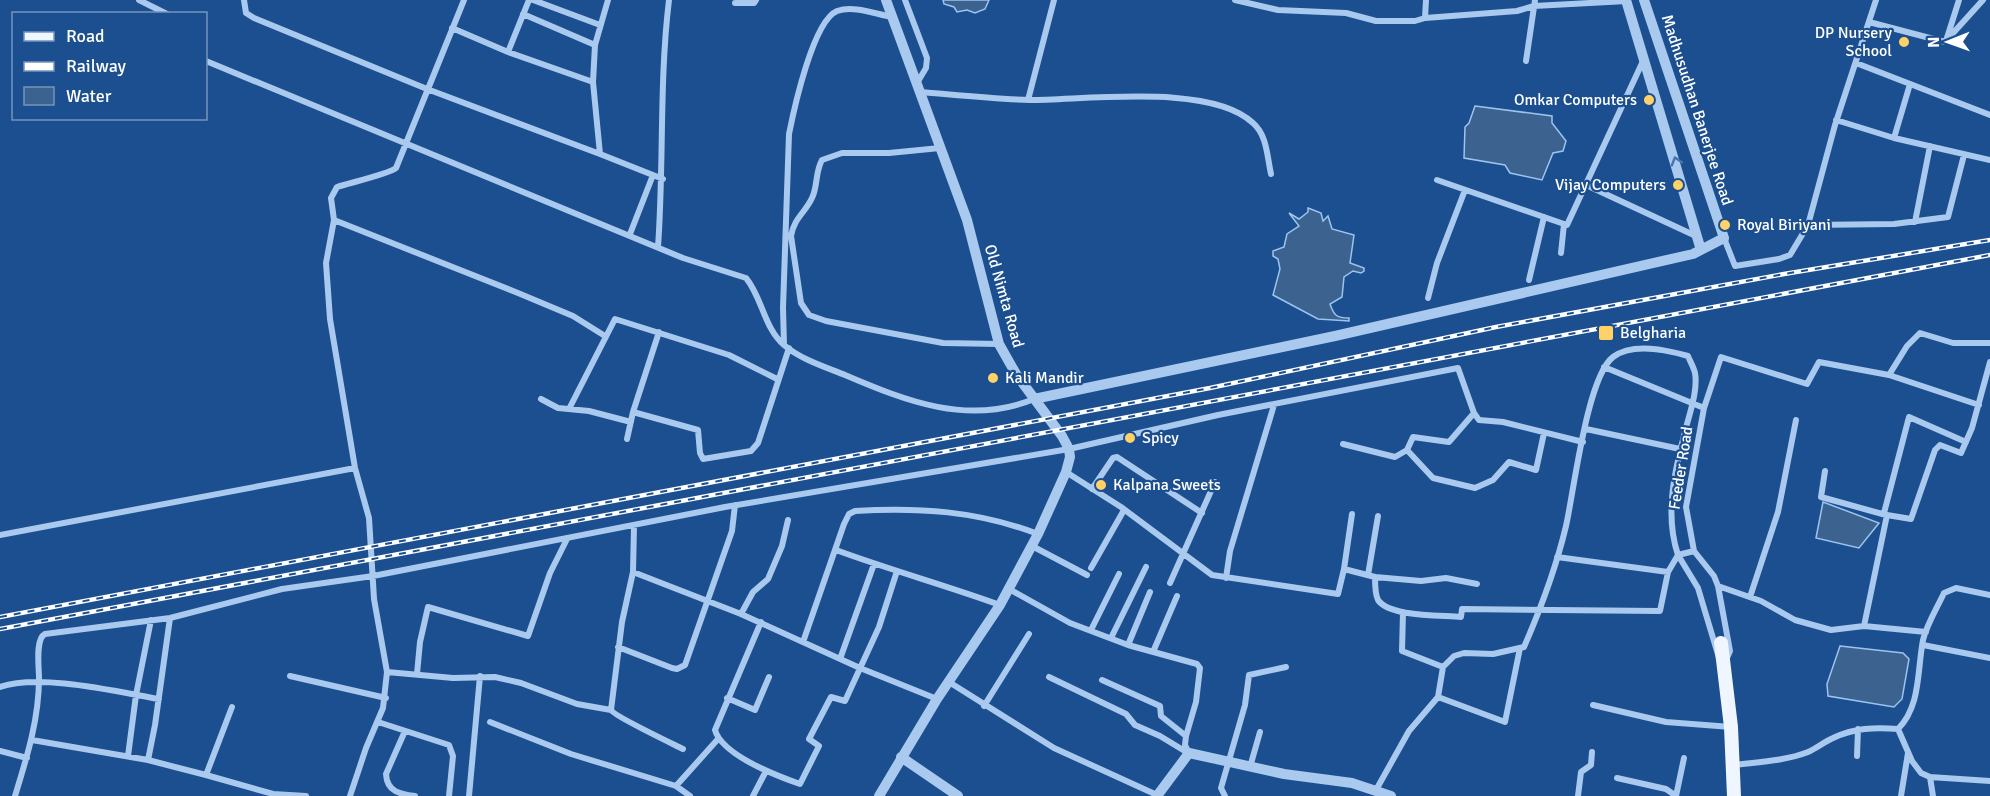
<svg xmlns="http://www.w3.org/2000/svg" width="1990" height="796" font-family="Signika,sans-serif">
<rect width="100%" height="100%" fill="#1b4f8f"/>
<path fill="#3c6290" stroke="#9cc4f0" stroke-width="1.5" d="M943,0H989L985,9L975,13L967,10L957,12L954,7L944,4Z
M1475,106L1552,116V123L1566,141L1563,151L1553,153L1542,180L1510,173L1505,165L1464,158L1465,127L1469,123Z
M1308,208L1321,213L1323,221L1328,216L1332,229L1354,235L1350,263L1364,268V271L1361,273L1353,271L1344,277L1342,297L1330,304C1334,316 1337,318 1349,318V321L1318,319L1273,295L1280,269L1278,259L1273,256V251L1284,247L1287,234L1299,226L1289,213L1299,219L1308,212Z
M1823,502L1879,523L1859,548L1816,538Z
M1840,646L1903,653L1909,659L1902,699L1894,707L1828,696L1827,684Z"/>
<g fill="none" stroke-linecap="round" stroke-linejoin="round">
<path stroke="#a9c9ee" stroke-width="6" d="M139,0L167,14
M244,0L246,13L254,18L427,89L600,154
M533,0L600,25
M905,0L927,58L926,68L917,83
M1235,0L1278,10L1346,13L1376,21H1415L1425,18L1517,11L1534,6L1627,1
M735,3H754L756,0
M523,14L595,45
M1425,18L1426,0
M1869,22L1945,42L1983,0
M452,28L508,52L593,82L600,154L663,179
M1946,41L1959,0
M508,52L529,0
M206,61L683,258L746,278C762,297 764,328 784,345C800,359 825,367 845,375C906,401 968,426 1034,399
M1526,61L1535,0
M1856,63L1990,115
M593,82L595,45L608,0
M921,92C957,95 994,99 1030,100C1087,100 1211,83 1253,123C1267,135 1267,156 1271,174
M1028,100L1054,0
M1836,120L1894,138L1990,160
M1894,138L1910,84
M940,148L889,153H842L822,160C815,172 818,186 812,198C805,213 794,218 791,236L801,303L809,315L826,321L943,343L999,344
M1437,180L1567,225L1643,61
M1586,185L1698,237
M334,220L518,293L573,316L605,336
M1915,222L1930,146
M1808,225L1894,224L1948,217L1964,155
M630,234L653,175
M1724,238L1735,266L1779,259L1790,255L1808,225L1835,125L1876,0
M658,247C664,165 659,82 669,0
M1561,253L1564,224
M1529,280L1544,217
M1428,298L1437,263L1465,190
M784,345L783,308L789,134C794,109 813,21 837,11C854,5 875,14 892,17
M1604,367L1704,408
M1889,375L1979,405
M541,399L558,408L589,411L631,422
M569,409L615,319L729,355L777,379
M633,412L698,430L700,453L703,459L751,451L758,443L789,348
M1586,429L1680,449
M627,439L633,412L659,332
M1343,444L1395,457L1407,450L1433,478L1475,488L1493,480L1509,462L1536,470L1544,433
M1407,450L1413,437L1449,442L1474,413L1479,420L1503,422L1583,442
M1825,471L1821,497L1886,515
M1066,472L1121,507L1212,575L1338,594L1344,569L1375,577C1375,584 1375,594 1378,600C1389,617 1442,615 1461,617L1462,609L1660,611L1668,572L1678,555L1698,588L1719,658
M1092,489L1113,458L1117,457L1202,513
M1884,513L1909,417L1966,442
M634,526L633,572L741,614L860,668L937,699
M0,535L355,468
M1032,546L1087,575
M836,550C890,570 945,585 1000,605
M1557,557L1668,572
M1091,568L1124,510
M1344,569L1352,514
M1368,575L1378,516
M1375,577L1421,581L1446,578L1477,584
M1226,578L1230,551L1274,405
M1170,583L1215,482
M1718,586L1761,601L1795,620L1831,630L1864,626L1926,632
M1009,589L1070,623L1128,645L1197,664L1200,668L1196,702L1186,736L1185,745L1189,753
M1750,597L1778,512L1796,420
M1403,612L1402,651L1443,667
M741,614L753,592L768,579L782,546L788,520
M761,622L715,730C722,755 777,776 800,784L819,746L809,739L831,697L845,701L879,627L897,571
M1864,626L1887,515L1911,519L1935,450L1940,445L1961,453L1972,428L1990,362
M1091,630L1119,574
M1111,638L1146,567
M803,642L844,524L849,514L855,511C918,507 978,511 1038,534
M1128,645L1150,592
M1923,645L1990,658
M618,647L672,668L677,669L685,665L732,531L735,505
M1153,652L1177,596
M840,659L874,564
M1726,660L1730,651L1718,586L1714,576L1694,551L1686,507L1704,408L1721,357L1807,384L1819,362L1889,375L1907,346L1920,333L1953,343H1990
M387,672L453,678L495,677L521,683L577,704L611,710L622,622L633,572
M417,674L420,642L428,607L528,636L550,573L567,539
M290,676L386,698
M1049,677L1126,714L1135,725L1160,736L1188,753
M1102,680L1160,706L1161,716L1186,736
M949,682L1054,748L1157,795
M0,687C39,673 118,692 159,699
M1438,697L1505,722L1520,648
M727,698L755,710L769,677
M1593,705L1666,722L1731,727
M984,706L1029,634
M611,710C614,716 671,743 683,749
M378,722L449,745L453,756L449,796
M490,722L571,754L676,786L690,796
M1898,729C1921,706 1917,671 1923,640C1927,624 1937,608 1944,593L1956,588L1990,595
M1898,729L1912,761L1921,773L1930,777L1990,781
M405,731L386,774C387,792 400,794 415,796
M32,740L148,760L155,725L170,618
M0,751L27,758
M128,756L136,695L151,620
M1857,756L1858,729
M148,760L206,775L232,707
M1734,765C1758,762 1785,761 1808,752C1817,748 1824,742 1833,738C1854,728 1875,727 1898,729
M1250,767L1260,732
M206,775L273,794L306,796
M1930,777L1933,796
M1617,778L1666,789L1676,796
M676,786L718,739
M1376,790L1409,731L1438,697L1443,667L1454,656L1464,653L1493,654L1524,647C1541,608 1556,568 1566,526C1574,491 1587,377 1613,357C1633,342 1667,350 1688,356C1690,361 1694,368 1695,373C1698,390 1690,412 1686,428C1675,469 1664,514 1678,555L1694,551
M15,796C27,757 39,719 39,678C39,667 35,639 45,634L170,618L282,589L373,576L725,507L1069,449L1218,415L1458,368L1474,413
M350,796L366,748L383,708L387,672L374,599L369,518L355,468L330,319L326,263L334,220L331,198L337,187C349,183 389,174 396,168L464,0
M469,796L480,676
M753,796L766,771
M1225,796L1221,788L1245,705L1249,675L1286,667
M1578,796L1581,772L1591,765L1592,752
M1676,796L1684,758
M1901,796L1908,753"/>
<path stroke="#a9c9ee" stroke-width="10" d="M1626,0L1701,250
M1034,399L1335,336L1693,254L1724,238L1644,0
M901,757L958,796
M879,796L937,699L1000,605L1038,534L1066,472L1070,457L1069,449L1062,436L1016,374L999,344L967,220L886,0
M1157,796L1189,753L1284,774L1352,783L1391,796"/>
<path stroke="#f0f6ff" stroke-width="14" d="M1721,643L1731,727L1734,796"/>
<g stroke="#fff" stroke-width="4.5">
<path id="rail" d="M0,617L1210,388L1496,327L1784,274L1990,240
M0,629L1990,255"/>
</g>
<use href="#rail" stroke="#1b4f8f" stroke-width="2" stroke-dasharray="7" stroke-linecap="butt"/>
</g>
<defs><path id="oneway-chevron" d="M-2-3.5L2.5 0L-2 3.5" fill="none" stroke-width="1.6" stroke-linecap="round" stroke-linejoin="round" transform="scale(1.5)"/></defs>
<use stroke="#4674ac" href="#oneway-chevron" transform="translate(1676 161) rotate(-107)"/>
<g fill="#ffd166" stroke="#1b4f8f" stroke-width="2">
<circle cx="1904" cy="42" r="6"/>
<circle cx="1649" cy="100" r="6"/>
<circle cx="1678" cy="185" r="6"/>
<circle cx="1725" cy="225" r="6"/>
<rect x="1598" y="325" width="16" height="16" rx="3"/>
<circle cx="993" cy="378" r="6"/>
<circle cx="1130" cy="438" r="6"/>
<circle cx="1101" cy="485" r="6"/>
</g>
<g text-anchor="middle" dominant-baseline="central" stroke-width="4.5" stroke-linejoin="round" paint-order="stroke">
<g font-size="16" fill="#fff" stroke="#1b4f8f" text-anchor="start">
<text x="1892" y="33" text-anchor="end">DP Nursery<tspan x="1892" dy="18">School</tspan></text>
<text x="1637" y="100" text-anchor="end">Omkar Computers</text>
<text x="1666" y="185" text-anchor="end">Vijay Computers</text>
<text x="1737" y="225">Royal Biriyani</text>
<text x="1620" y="333">Belgharia</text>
<text x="1005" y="378">Kali Mandir</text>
<text x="1142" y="438">Spicy</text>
<text x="1113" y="485">Kalpana Sweets</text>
</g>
<g font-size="16" fill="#fff" stroke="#1b4f8f">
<text transform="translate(1697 110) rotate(72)">Madhusudhan Banerjee Road</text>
<text transform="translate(1004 296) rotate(74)">Old Nimta Road</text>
<text transform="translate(1681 468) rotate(-81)">Feeder Road</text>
</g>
</g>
<rect x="12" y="12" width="195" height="108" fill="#1b4f8f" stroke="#7695bc" stroke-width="1.5"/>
<rect x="24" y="32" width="30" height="9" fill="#f0f6ff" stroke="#7695bc" stroke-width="1.5"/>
<text x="66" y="42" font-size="18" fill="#ffffff">Road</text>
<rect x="24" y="62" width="30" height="9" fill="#ffffff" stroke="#7695bc" stroke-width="1.5"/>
<text x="66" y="72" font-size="18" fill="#ffffff">Railway</text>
<rect x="24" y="87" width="30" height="18" fill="#3c6290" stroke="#7695bc" stroke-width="1.5"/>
<text x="66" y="102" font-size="18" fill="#ffffff">Water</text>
<g transform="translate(1948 42) rotate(269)" stroke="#1b4f8f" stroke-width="4.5" paint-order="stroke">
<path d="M0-4.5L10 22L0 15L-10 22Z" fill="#ffffff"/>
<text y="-9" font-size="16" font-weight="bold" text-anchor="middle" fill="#ffffff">N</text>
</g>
</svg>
